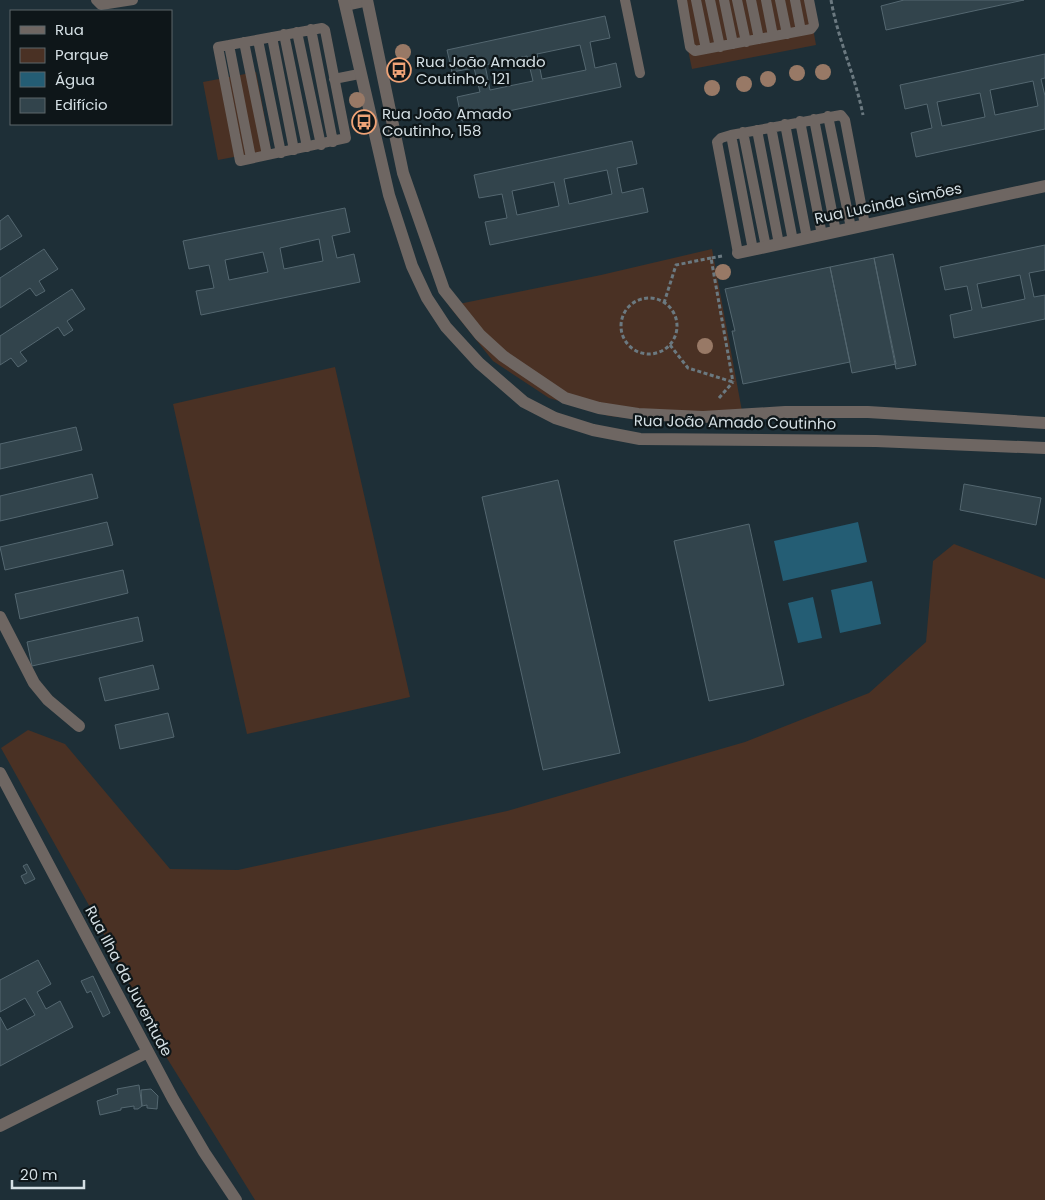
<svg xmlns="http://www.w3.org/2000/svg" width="1045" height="1200" font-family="Poppins,sans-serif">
<rect width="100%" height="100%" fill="#1e2f37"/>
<path fill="#4a3124" d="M687,0H808L816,45L692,69L678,2Z
M256,72L271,150L218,160L203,82Z
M712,249L744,422L654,421L609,416L549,398L493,361L449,306L601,275Z
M335,367L410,697L247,734L173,404Z
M954,544L1045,579V1200H255L165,1055L91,909L1,748L28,730L65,744L170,869L238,870L507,811L745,742L869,693L926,642L933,561Z"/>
<path fill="#245d74" d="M858,522L867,562L783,581L774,541Z
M872,581L881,624L840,633L831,590Z
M813,597L822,638L798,643L788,603Z"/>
<path fill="#32444c" stroke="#546770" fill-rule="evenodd" d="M904,0H1024L886,30L881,6Z
M605,16L610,38L590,42L595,68L616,63L621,87L462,121L457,97L480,92L474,68L452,72L447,50ZM580,45L586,70L542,79L537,54ZM527,56L533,81L490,90L485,65Z
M1045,54V78L1041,79L1045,96V129L916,157L911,133L932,128L927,104L905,109L900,85ZM1033,81L1038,106L995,115L990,90ZM980,93L985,117L942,126L937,102Z
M632,141L637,164L617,168L622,193L643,188L648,212L490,245L485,222L507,218L502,194L479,198L474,175ZM607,170L612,194L569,204L564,179ZM554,182L559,206L517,215L512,191Z
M345,208L350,232L332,236L337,258L354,254L360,282L201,315L196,291L214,288L209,265L189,269L183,241ZM319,239L323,261L284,269L280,248ZM263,252L268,272L229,280L225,260Z
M8,215L22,236L0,250V221Z
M1045,245V270L1029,273L1034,297L1045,295V319L954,338L950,315L972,310L967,286L945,290L940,267ZM1020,275L1025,299L982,308L977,284Z
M44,249L58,269L39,281L45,291L36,296L30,288L0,308V278Z
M893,254L916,365L896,369L874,258Z
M874,258L896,364L852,373L830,267Z
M830,267L850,362L743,384L732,331H735L725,289Z
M72,289L85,309L67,321L73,330L64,336L58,327L20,352L27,361L18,367L11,358L0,365V336Z
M76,427L82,450L0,469V444Z
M92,474L98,498L0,521V496Z
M558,480L620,753L543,770L482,497Z
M964,484L1041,498L1036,525L960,510Z
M107,522L113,545L5,570L0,547Z
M749,524L784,685L709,701L674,541Z
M123,570L128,593L20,619L15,594Z
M138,617L143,641L32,666L27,642Z
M153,665L159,689L105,701L99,678Z
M168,713L174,737L120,749L115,725Z
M27,864L35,879L25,884L21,876L27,873L23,866Z
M38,960L51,984L37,992L46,1009L60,1001L73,1027L0,1066V1017L7,1030L35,1015L25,998L0,1012V980Z
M93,976L110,1013L103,1017L91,991L87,993L81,981Z
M139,1085L142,1106L138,1109H134V1106L121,1108V1110L100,1115L97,1101L118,1094L117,1089Z
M151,1089L158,1096L157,1109L147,1108V1105L142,1106L141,1090Z"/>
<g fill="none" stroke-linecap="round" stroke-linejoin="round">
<path stroke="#6b7980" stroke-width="3" stroke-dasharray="4 2.5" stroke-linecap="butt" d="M831,0C838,40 855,75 863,115
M722,256L711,258L733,382
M621 326a28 28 0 1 1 56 0a28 28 0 1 1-56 0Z
M664,303L676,265L711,258
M670,345L688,368L733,382
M719,398L733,382"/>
<path stroke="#6e6662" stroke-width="10" d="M96,0L101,5L133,0
M625,0L640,73
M682,0L690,47L695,51L811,29L814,25L809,0
M696,0L706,49
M710,0L720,47
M724,0L733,44
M737,0L746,42
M751,0L759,39
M766,0L773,36
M780,0L787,34
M795,0L801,31
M345,6L368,1
M322,28L325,30L346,138L240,161L218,47Z
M311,29L333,142
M297,32L321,145
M284,34L307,147
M272,37L294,150
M258,40L281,153
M244,42L267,155
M229,45L251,158
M334,79L359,74
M828,116L851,228
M814,119L836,232
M800,121L822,235
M785,124L807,238
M771,127L793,241
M757,130L779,244
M743,132L766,247
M731,135L753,250
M738,253L717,142L721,138L731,135L841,115L845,120L865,225"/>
<path stroke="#6e6662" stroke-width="12" d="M738,253L1045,186
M0,617L34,683L48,700L79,726
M0,773L173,1099L204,1152L236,1200
M0,1126L148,1052"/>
<path stroke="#6e6662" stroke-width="12" d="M344,0L389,195L412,266L427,298L446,327L479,363L524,402L555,418L593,430L640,439L876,441L1045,448
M367,0L403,173L444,290L480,335L503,356L565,398L599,408L638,414L703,417L785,412H868L1045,423"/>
</g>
<g fill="#987966">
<circle cx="403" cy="52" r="8"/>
<circle cx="823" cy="72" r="8"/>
<circle cx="797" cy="73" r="8"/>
<circle cx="768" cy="79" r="8"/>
<circle cx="744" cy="84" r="8"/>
<circle cx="712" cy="88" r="8"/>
<circle cx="357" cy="100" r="8"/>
<circle cx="723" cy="272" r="8"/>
<circle cx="705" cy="346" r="8"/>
</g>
<defs>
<g id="bus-ring" transform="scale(1.25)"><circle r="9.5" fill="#0e1619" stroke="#efa377" stroke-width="1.5"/><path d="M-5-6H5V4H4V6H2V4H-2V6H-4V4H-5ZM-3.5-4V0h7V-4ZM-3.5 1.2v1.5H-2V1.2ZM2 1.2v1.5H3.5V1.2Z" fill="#efa377"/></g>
</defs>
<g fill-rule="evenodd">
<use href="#bus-ring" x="399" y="70"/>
<use href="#bus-ring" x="364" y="122"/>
</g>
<g text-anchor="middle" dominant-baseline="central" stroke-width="4.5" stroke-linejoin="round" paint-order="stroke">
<g font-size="15" fill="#d4dfe4" stroke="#0e1619" text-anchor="start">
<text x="416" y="61">Rua João Amado<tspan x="416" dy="17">Coutinho, 121</tspan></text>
<text x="382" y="113">Rua João Amado<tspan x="382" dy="17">Coutinho, 158</tspan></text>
</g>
<g font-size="15" fill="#d4dfe4" stroke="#0e1619">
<text transform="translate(888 203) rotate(-12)">Rua Lucinda Simões</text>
<text transform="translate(735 422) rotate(1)">Rua João Amado Coutinho</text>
<text transform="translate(129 981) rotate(62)">Rua Ilha da Juventude</text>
</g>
</g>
<rect x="10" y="10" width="162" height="115" fill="#0e1619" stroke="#5d666a"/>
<rect x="20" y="26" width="25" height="8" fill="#6e6662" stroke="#5d666a"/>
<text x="55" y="35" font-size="15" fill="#d4dfe4">Rua</text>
<rect x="20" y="48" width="25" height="15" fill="#4a3124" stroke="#5d666a"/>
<text x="55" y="60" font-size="15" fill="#d4dfe4">Parque</text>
<rect x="20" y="72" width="25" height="15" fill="#245d74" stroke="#5d666a"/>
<text x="55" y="85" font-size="15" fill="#d4dfe4">Água</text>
<rect x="20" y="98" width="25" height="15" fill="#32444c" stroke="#5d666a"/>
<text x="55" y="110" font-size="15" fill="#d4dfe4">Edifício</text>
<path d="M12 1180v8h72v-8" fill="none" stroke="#d4dfe4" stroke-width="2.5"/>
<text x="20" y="1180" font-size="15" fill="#d4dfe4" stroke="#0e1619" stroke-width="4" paint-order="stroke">20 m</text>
</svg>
